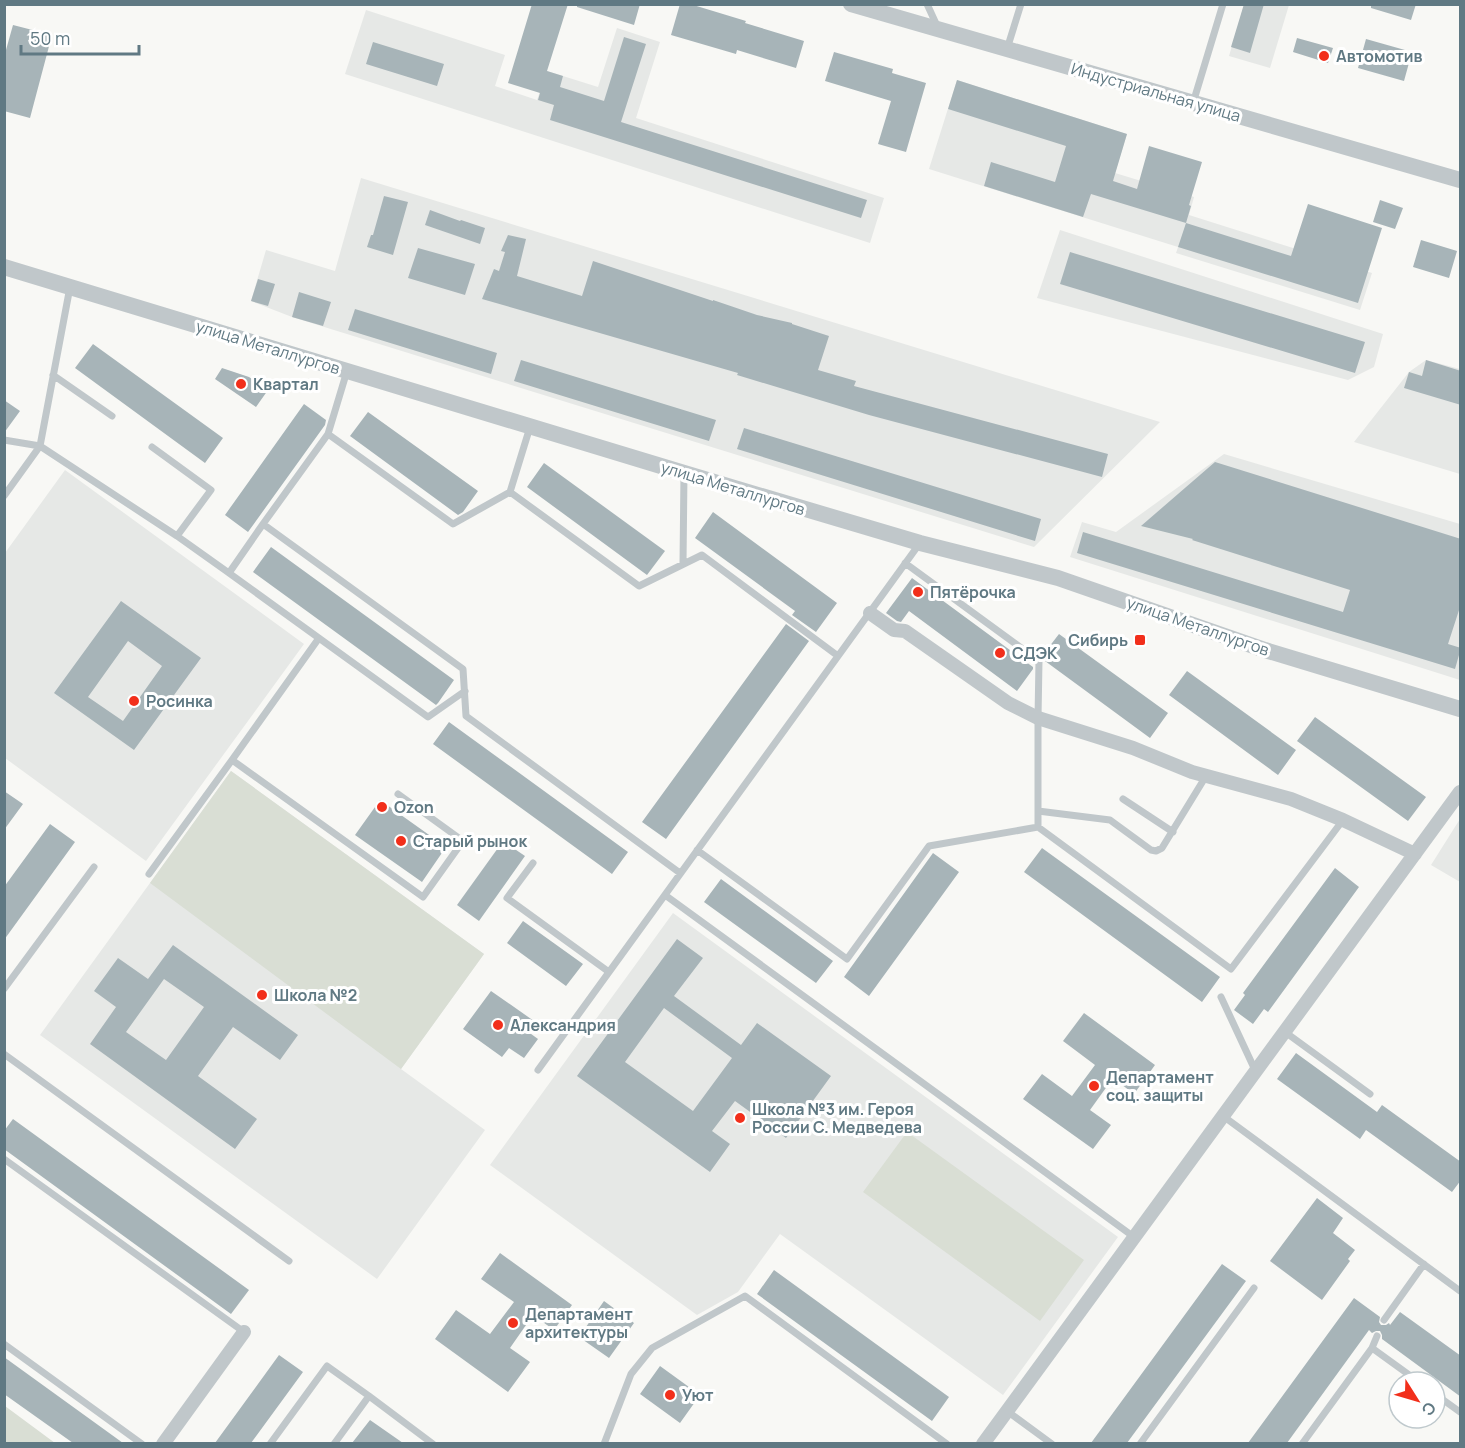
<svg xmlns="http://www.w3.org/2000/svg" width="1465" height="1448" font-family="Manrope,sans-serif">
<rect width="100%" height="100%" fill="#f8f8f5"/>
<path fill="#e6e8e6" d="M1244,5H1289L1270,68L1229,56Z
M366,10L505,55L495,86L537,100L547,71L598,87L617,28L660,42L636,118L884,198L870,243L345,74Z
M957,80L1127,134L1115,173L1194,197L1189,215L1372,273L1360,310L1176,253L1178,247L929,169Z
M361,178L1160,422L1034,547L292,317L251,301L266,250L335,271Z
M1060,230L1383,334L1374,367L1348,380L1037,298Z
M1426,360L1460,369V474L1354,442L1409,372Z
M1224,454L1460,524V680L1070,557L1082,522L1116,532Z
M65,470L304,644L146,861L5,758V553Z
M231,771L484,954L401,1069L485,1130L377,1279L40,1035Z
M1460,819V882L1431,865Z
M673,913L1118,1237L1003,1395L780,1234L738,1292L697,1315L490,1165Z"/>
<path fill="#d9ded4" d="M231,771L484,954L401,1069L150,883Z
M907,1132L1084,1260L1040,1321L863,1192Z
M5,1406L55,1443H5Z"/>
<path fill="#a7b4b8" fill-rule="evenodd" d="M532,4H568L547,71L563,76L560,87L604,101L624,37L646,44L621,122L867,200L861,218L550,120L554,105L538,100L540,93L508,83Z
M577,4H640L634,25L577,7Z
M680,4H690L746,21L745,23L804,41L796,68L737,50L736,54L671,35Z
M1244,4H1264L1250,53L1231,47Z
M1371,4H1416L1411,20L1371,8Z
M13,25L52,35L30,118L4,111V57Z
M1297,38L1333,48L1328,63L1293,52Z
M1366,39L1412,52L1404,81L1358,68Z
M373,42L444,64L437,86L366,64Z
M834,52L893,69L892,73L926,83L906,152L878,144L891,101L825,81Z
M957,80L1127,134L1113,181L1137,189L1149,146L1202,162L1189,205L1191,206L1186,223L1091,194L1083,217L984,186L991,162L1055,182L1066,146L948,109Z
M384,196L408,202L393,255L367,247L371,235H373Z
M1380,200L1403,208L1395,229L1373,222Z
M1308,204L1382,228L1358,303L1178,247L1186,223L1291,256Z
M430,210L460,221L461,220L485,228L480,244L425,225Z
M508,235L526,239L517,276L582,296L593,261L713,301V300L757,315L792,323V324L829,336L818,370L856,381L854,386L1108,454L1102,477L869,415L737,375L738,373L482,299L494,269L499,271L505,252L501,251Z
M1421,240L1457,251L1449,278L1413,267Z
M418,248L475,264L465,295L408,278Z
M1070,252L1365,342L1355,373L1060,284Z
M258,279L275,284L268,306L251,301Z
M299,292L331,302L323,326L292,317Z
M355,309L497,353L491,374L348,330Z
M93,344L223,438L205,463L75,368Z
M521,360L716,420L709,441L514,381Z
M1426,360L1461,371V405L1404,388L1409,372L1422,376Z
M222,368L249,377L268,390L256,407L215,379Z
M4,400L20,411L4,433Z
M304,404L326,420L325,425L248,532L225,515Z
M368,412L478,491L463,512L458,515L350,436Z
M744,428L1041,519L1035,541L737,449Z
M1215,462L1461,539V604L1448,644L1461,648L1455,669L1077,553L1083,532L1343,612L1350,590L1192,540L1193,539L1141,526Z
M544,463L665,551L647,575L527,487Z
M713,512L837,603L816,632L792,615L795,611L695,538Z
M271,547L454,680L438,703L436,705L253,572Z
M912,578L1033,667V669L1017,691L909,611L901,622L897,621L886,613Z
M121,601L201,658L134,750L54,693ZM128,641L162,666L123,721L88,697Z
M786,624L809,641L666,839L642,822Z
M1059,634L1168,713L1150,738L1045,661L1042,656Z
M1187,671L1296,750L1278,775L1169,695Z
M1315,717L1426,797L1408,821L1297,741Z
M449,722L628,852L612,874L433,744Z
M4,791L23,804L4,830Z
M380,800L446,847L422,882L355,835Z
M50,824L75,842L4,940V887Z
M503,841L525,856L479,921L457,905Z
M1042,848L1220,977L1202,1002L1024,872Z
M933,853L959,872L869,996L844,977Z
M1335,868L1359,887L1268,1012L1264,1009L1253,1024L1234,1010L1245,995L1243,993Z
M721,879L833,961L816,983L704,902Z
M523,921L583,964L566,986L507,943Z
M677,939L703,958L674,996L741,1045L757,1023L831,1076L786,1138L735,1101L712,1131L730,1144L710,1172L577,1076ZM664,1008L732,1058L693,1111L625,1062Z
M173,945L298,1035L280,1060L233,1027L198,1076L257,1119L235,1149L90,1044L116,1007L94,991L118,958L148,979ZM164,979L204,1007L166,1060L126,1032Z
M491,991L534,1021L527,1031L538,1039L524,1058L509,1048L502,1057L463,1029Z
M1084,1013L1155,1065L1134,1094L1113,1078L1090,1110L1111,1125L1093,1149L1023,1099L1042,1074L1072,1096L1095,1065L1063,1041Z
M1296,1053L1377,1112L1382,1105L1461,1162V1180L1452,1192L1366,1130L1360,1139L1277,1079Z
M13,1119L249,1290L231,1314L4,1149V1131Z
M1317,1198L1343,1218L1333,1233L1355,1250L1348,1259L1350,1261L1322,1300L1270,1261Z
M500,1253L572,1305L554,1330L533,1315L510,1348L530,1362L508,1392L435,1339L456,1310L490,1334L514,1302L481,1279Z
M1222,1264L1246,1281L1127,1443H1091Z
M774,1270L949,1397L932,1421L757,1294Z
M1354,1298L1380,1317L1379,1322L1381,1325H1386L1389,1323L1390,1325L1400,1312L1461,1356V1397L1382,1339V1335L1380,1331H1376L1372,1333L1369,1330L1287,1443H1248Z
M604,1301L634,1323L609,1358L579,1337Z
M279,1355L303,1372L251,1443H215Z
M4,1357L123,1443H73L4,1394Z
M660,1366L700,1395L680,1423L640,1394Z
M370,1420L403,1443H352Z"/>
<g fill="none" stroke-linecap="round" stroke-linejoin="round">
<path stroke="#c0c7ca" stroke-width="7" d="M927,4L938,28
M1007,49L1021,4
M1193,103L1223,4
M347,371L328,434L263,524L463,669L466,716L680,873
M53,375L112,416
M328,434L453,524L510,492L639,586L702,555L838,656
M4,440L40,446L70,287
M152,447L211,490L177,536
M510,492L530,427
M4,496L40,446L177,536L229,573
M263,524L229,573L428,717L465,691
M905,563L1039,661L1038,718V827
M683,564L684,473
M232,760L319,638
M1123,799L1173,832
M1038,811L1110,820L1151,850L1156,851L1162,848L1206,776
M697,850L847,959L929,846L1038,827L1231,969L1343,820
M533,863L507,898L609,972
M149,874L232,760L423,897L463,841L398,794
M665,895L1134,1237
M4,989L94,867
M1221,997L1255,1070
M1285,1032L1370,1094
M4,1054L289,1261
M538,1070L920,543
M1223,1116L1460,1291
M4,1159L244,1332
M1384,1320L1424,1264
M4,1344L142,1444
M1372,1348L1377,1336
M1435,1394L1460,1412
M369,1396L433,1444
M1007,1411L1052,1444
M270,1444L327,1366L369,1396L334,1444
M604,1444L631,1374L652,1348L745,1296L947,1444
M1140,1444L1254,1288
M1302,1444L1372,1348L1419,1382"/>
<path stroke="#c0c7ca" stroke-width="14" d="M870,613L894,630L905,631L1008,703L1038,718L1133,748L1192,772L1291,799L1343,820L1415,854
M163,1444L244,1332
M983,1444L1460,792"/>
<path stroke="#c0c7ca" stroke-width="16" d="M851,4L1460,180
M4,267L684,473L920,543L1058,578L1265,650L1460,709"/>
</g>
<g fill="#f22f1b" stroke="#fff" stroke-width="2">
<circle cx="1324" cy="56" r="6"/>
<circle cx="241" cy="384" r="6"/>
<circle cx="918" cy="592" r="6"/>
<rect x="1134" y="634" width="12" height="12" rx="3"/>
<circle cx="1000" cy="653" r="6"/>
<circle cx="134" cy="701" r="6"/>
<circle cx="382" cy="807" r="6"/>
<circle cx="401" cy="841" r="6"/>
<circle cx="262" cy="995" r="6"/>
<circle cx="498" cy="1025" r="6"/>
<circle cx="1094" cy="1086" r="6"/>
<circle cx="740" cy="1118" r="6"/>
<circle cx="513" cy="1323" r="6"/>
<circle cx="670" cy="1395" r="6"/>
</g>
<g text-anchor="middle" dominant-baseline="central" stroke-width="6" stroke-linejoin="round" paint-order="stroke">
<g font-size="16" font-weight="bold" fill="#607983" stroke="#fff" text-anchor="start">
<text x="1336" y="56">Автомотив</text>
<text x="253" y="384">Квартал</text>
<text x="930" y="592">Пятёрочка</text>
<text x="1128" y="640" text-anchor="end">Сибирь</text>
<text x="1012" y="653">СДЭК</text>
<text x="146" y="701">Росинка</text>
<text x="394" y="807">Ozon</text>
<text x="413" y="841">Старый рынок</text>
<text x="274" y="995">Школа №2</text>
<text x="510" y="1025">Александрия</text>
<text x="1106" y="1077">Департамент<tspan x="1106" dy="18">соц. защиты</tspan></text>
<text x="752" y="1109">Школа №3 им. Героя<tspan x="752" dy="18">России С. Медведева</tspan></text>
<text x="525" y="1314">Департамент<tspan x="525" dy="18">архитектуры</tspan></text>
<text x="682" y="1395">Уют</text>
</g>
<g font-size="16" fill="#607983" stroke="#fff">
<text transform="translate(1156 92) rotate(16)">Индустриальная улица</text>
<text transform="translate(268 347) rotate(17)">улица Металлургов</text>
<text transform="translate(733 488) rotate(17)">улица Металлургов</text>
<text transform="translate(1198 626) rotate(19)">улица Металлургов</text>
</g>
</g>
<rect width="1465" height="1448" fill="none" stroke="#607983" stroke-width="12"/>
<g transform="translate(1417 1400) rotate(127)"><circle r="28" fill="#ffffff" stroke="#bfc9cd" stroke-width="1.5"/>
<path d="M0-4.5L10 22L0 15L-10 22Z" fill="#f22f1b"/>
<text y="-9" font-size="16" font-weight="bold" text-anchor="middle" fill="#607983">С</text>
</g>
<path d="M21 45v9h118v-9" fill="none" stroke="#607983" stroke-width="3"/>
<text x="30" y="45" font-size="18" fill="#607983" stroke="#ffffff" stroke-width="4.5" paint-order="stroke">50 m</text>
</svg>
